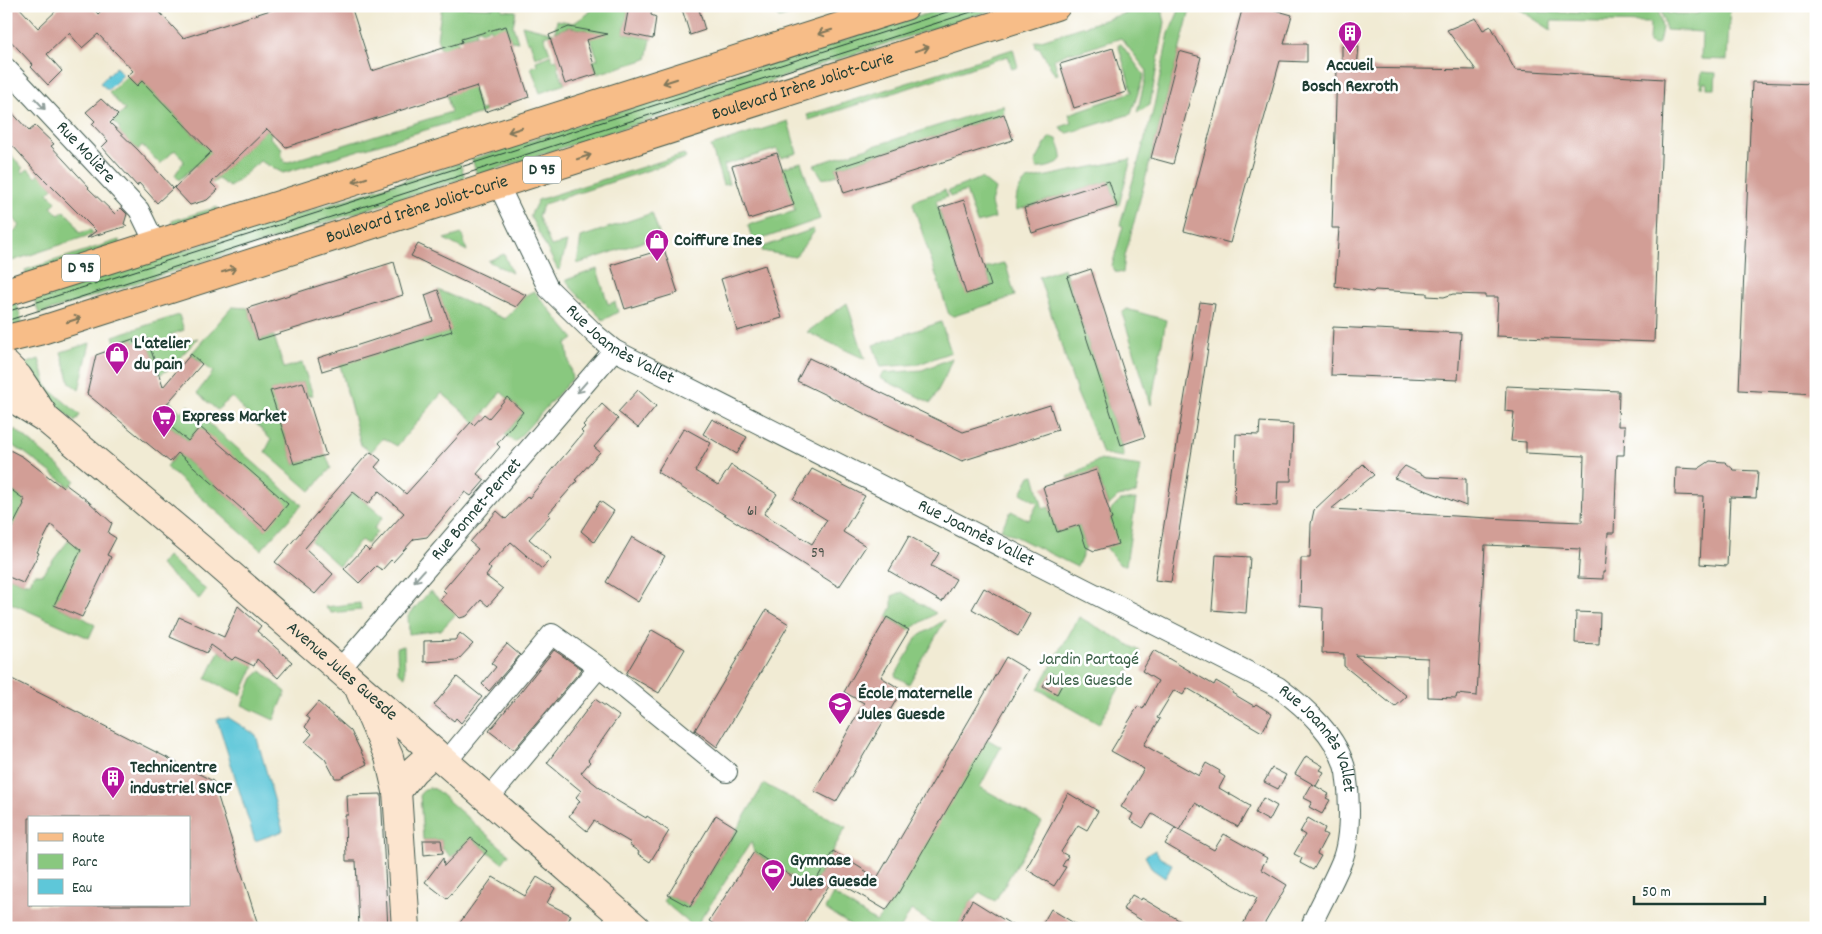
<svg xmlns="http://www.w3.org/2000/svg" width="1822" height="934" font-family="Dekko,sans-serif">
<rect width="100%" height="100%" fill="#fff"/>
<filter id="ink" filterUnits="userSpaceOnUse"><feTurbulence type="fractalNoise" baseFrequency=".02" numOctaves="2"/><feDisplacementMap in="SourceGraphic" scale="10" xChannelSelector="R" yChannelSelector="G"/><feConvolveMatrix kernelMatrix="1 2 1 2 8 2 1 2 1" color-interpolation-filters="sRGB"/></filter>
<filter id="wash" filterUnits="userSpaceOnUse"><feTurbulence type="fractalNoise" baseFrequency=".0096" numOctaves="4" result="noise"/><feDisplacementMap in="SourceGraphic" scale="20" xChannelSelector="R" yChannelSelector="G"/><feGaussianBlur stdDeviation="1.12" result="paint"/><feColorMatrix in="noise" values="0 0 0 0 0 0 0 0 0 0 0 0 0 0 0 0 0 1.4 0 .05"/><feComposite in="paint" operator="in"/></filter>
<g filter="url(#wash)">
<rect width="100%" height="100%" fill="#f1ebd4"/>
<path fill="#89c87f" stroke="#54825a" d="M442,6L493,8V6H503L502,10L516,11L513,26L518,42L511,41L506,27L491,32L490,28L481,31L480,29L476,30L477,34L457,39L480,110L484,109L485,112L283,173L260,161L230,187L218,179L213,183L196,165L179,180L175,175L184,161L175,150L160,164L142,145L138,150L118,131L120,129L114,121L125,110L109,93L127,76L137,86L142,81L226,168L267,129L271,133L270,138L282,148L281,153L285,163L451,112L447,96L454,92L437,38Z
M592,6H629L624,33L651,39L647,59L597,74L593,61L598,59L587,30L569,27L555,32L557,20L574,23L589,13Z
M771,6H802V11L779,18L771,9Z
M951,6H1004L477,175L472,159Z
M1148,6H1161L1165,22L1150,105L1137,113L1147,71L1121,38L1078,52C1070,50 1062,57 1054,59L1058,74L1055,75L1039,47L1036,48L1035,42Z
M1181,6H1191L1125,256L1123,273L1116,272L1112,266L1123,226L1120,225L1153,111L1169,33Z
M1514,6H1539L1540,12L1579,13V6H1582L1583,12L1626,13L1627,6L1658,8L1662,28L1659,43L1654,45L1649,43L1650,23L1551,21V30Z
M1660,6H1667L1668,14H1698L1699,6H1730L1727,60L1701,59L1702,32L1666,30Z
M522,25L554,33L544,36L550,53L535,57L530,42H527Z
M1118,44H1121L1144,75L1131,114L1068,133L1062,131L1060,127L1072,123L1069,114L1132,92Z
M1013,49L1018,67L1012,69L1008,56L809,120L807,115Z
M551,55L553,60L557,59L559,67L557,68L565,84L540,93L531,67L537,65L536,61Z
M1702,72L1716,73L1715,88H1707V83H1703V87H1700Z
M1003,105L1004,114L836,168L838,175L823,179L814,165Z
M788,121L797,153L781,158L777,149L724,165L729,184L723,185L711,146Z
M1051,137L1057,139C1058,144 1062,151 1062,156C1061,165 1044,169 1037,168L1035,163L1048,139Z
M6,147L9,150L8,152L23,168L21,170L23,173L28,169L36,177L40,173L53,188L48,193L56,202L51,207L59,215L64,211L74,221L79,233L91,230L93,234L6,263L7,237L20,226L11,215L13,212L6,205Z
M684,154L686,158L544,204L538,216L551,246L567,242L560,269L558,270L530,216L538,200Z
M1131,159L1119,205L1117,206L1109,181L1017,210C1014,199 1018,187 1027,180Z
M801,162L820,219L756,241L752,239L748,225L795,211L782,168Z
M460,163L465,178L39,314L34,298Z
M981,178L995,189L991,203L995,218L977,223L966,191L950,197L948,191Z
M945,190L947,197L936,201L966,293L991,286L986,268L1003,263L1006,265L1015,296L954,316L949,315L913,204L915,200Z
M217,207L218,212L173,226L172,221Z
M652,213L660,236L577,264L581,237Z
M813,229L814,232L795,257L762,251L763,247Z
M462,234L467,251L444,239Z
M119,240L121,247L27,277L25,270Z
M504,254L512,273L488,261Z
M1064,268L1121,445L1124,457L1103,454L1077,393L1039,277Z
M597,269L608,304L615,302L618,312L603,320L574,291L566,280Z
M438,290L505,319L526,295L534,291L574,339L566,344L572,379L515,442L505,435L523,412L501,392L476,423L442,393L397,446L383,438L371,452L361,445L340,365L451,331Z
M15,298L23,326L6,331V302Z
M847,303L865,359L807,332Z
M232,307L248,308L258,340L274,336L284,368L302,363L313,395L308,396L303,382L271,391L294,464L326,455L331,468L310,491L265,452L271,440L232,397L217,410L197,393L213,372L191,354Z
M1127,309L1166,320L1151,405L1122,313Z
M179,315L184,330L170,335L173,345L198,338L169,369L161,374H151L157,369L147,339L134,343L132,339L116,345L113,336Z
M941,322L951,352L919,364L881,367L873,345Z
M90,343L79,390L70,383L61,352Z
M952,358L945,377L931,403L880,378L883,373L922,370Z
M39,359L47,387L80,415L75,422L34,385L20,366Z
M159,391L181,412L188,405L302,505L261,550L166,467L178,453L266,530L200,427L188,441L147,407Z
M15,429L75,480L70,487L25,453L6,442Z
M1099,460L1141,466L1136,493L1118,497L1108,506L1096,470L1069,479L1068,477Z
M1034,475L1043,509L1049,507L1057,532L1079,525L1086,547L1077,567L1001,529L1011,511L1029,520L1038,503L1021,493L1030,476Z
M6,486L25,500L23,503L30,509L11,529L6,539Z
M353,492L383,517L374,528L377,532L367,544L361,540L339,566L311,541Z
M1136,499L1126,565H1120L1106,547L1110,520L1112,519L1110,511L1120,501Z
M69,540L89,551L54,605L82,617L95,625L89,638L6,601V576L23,583H30L34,574H42Z
M167,556L206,590L199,599L160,565Z
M430,591L456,614L441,630L409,634L408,616Z
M902,592L936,613L909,630L887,617L892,607V596Z
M360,603L361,610L331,613L325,607Z
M1079,617L1140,651L1099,724L1038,689Z
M945,620L909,684L895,676L917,637Z
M404,646L405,677L398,672L397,647Z
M219,651L232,660L238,654L254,666L241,695L206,679Z
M261,671L286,692L274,720L242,705L253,678Z
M987,739L1001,747L980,787L1042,822L995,901L981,893L972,900L956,928H939L911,910L901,928H855L825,909L833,894L876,922L886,910Z
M764,784L846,827L811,889L754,852L751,842L695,928L663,901L668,895L690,907Z
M429,788L435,789L509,854L502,863L471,838L451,857L442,848L441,840H423L420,794L424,790Z"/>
<path fill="#5ec7d9" stroke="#3e8286" d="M116,67L123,75L108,90L100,83Z
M229,718L256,735L283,831L255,841L217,719Z
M1155,850L1160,858L1172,864L1165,878L1152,869L1145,856Z"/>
<g id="blocks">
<path fill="#d29e96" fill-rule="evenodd" d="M6,6H18L38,28L61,6H91L98,14L106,6H154L183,38L283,6H351L372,71L462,42L461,39L506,26L529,97L485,112L477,86L286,147L267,129L211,183L218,190L207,200L190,205L174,188L211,152L142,81L137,86L127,76L133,71L98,34L82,48L69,33L47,54L62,71L48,85L31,67L33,65L6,36Z
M629,6H652L651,15L656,17L653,39L624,33Z
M681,6H698L705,30L690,35Z
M1243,6H1261L1292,15L1284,44H1307V62L1280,61L1230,243L1184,231Z
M1476,18L1483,30L1491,26L1515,70L1664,79L1654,342L1496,336L1498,297H1485V295L1453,294L1444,297L1427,296V293L1375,290L1373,292L1335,286L1339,228H1332L1337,68H1342V46H1359L1357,68L1476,70L1447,30Z
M569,27L608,34L586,40L597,74L565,84L549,35Z
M1113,48L1126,92L1074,108L1060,64Z
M1179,51L1201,57L1173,164L1151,158Z
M1752,82L1816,84V394L1739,390Z
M101,99L118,115L110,123L138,150L173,188L157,203L139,183L137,186L102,147L108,141L92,124L95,121L86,112Z
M6,106L29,131L35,126L54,144L51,146L89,187L88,188L115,214L121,208L127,214L124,224L127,226L87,238L96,231L38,173V174L13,146L6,152Z
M1004,114L1013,140L844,193L836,168Z
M777,153L794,205L749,219L732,166Z
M1109,181L1117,206L1032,233L1024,208Z
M964,200L991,286L966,294L939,208Z
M418,244L526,295L516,307L411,256Z
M664,249L678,293L625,309L611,265Z
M394,262L403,295L258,340L248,308Z
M765,265L782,318L737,331L721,279Z
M1091,269L1145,437L1121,445L1067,277Z
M438,290L452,331L322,371L318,358L433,321L425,295Z
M1200,302L1215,304L1171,582L1155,580Z
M1333,327L1461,333L1458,380L1331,375Z
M147,338L163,387L191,354L202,364L157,415L188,441L200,427L288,504L266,530L178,453L170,462L87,394L96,355L116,348V345L133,339L134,343Z
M809,358L963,432L1050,405L1058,430L962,461L797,381Z
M303,382L326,455L294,464L270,391Z
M1506,386L1619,391L1618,426H1625L1624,455H1617L1614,533H1608L1605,572H1603V579L1578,578L1580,549L1485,545L1477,696L1457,694L1456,698L1428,697V658L1355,655L1407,696L1395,707L1344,666V654L1322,653L1323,608L1300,606L1301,558H1310L1311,524L1314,510L1363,464L1374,475L1331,509L1507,519L1582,522L1584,456L1526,453V442L1511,441L1514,412L1505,411Z
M638,390L656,406L638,428L618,412Z
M507,397L523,412L497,444L500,447L477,474L485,480L471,496L465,492L427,537L414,539L393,562L391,560L382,570L376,566L359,583L344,569L365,547L369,551L404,513L379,491L368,504L353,492L305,548L333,574L315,594L275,562L364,458L371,452L381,460L375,467L406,494L471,422L474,425L484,414L489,418Z
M602,404L618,419L594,447L600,452L575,480L577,481L548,514L550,516L529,539L551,558L542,569L511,542L488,566L491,569L486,576L503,589L488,606L481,600L467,616L460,618L440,600L446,593L443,590L478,549L470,542L497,511L506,519L528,496L529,498L583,433L581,431L585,427L583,425Z
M712,419L747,437L737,454L703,434Z
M1260,422L1293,424L1291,481H1278L1277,506L1234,504L1236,434L1259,435Z
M684,428L711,443L695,471L718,485L731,465L777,494L764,514L812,544L827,520L793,499L812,469L865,496L843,532L866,546L839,587L657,472Z
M6,448L23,457L62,487L65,484L88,501L112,523L108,533L116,538L107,555L111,557L82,617L54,605L81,550L51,525L37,552L39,553L23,583L6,576V539L24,504L23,503L25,500L6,486Z
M1710,461L1725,462L1734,470L1758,471L1756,498L1730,497L1727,566L1700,564L1703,496L1675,495L1676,468L1698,469Z
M1405,466L1427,477L1466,479V506L1394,478Z
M1096,470L1112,519L1110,520L1118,544L1094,551L1086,547L1079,525L1057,532L1043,487Z
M600,501L614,511L594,542L581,531Z
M909,536L939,553L931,566L956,579L942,602L889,571Z
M632,537L665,556L638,602L606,582Z
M1216,555L1250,557L1246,613L1212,610Z
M984,588L1030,614L1018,636L972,609Z
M238,606L261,626L257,631L292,662L278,678L257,659L254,666L235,657L232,660L211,645L207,653L170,637L179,617L224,637Z
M766,610L789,624L717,747L695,730Z
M1576,612L1600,613L1599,644L1575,643Z
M887,617L909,630L881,677L902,690L836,802L814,791L864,703L844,692Z
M652,630L685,649L659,693L626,674Z
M460,633L473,644L458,660L424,662V641L455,640Z
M507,644L520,655L489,691L482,684L496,667L491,663Z
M554,650L582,669L514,750L489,731Z
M1154,650L1214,685L1216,681L1233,691L1232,693L1254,706L1256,704L1272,714L1262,732L1187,688L1183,695L1174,690L1157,718L1160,719L1144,745L1199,776L1206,763L1220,771L1219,773L1225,777L1219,788L1250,806L1238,827L1195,803L1179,830L1152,814L1143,828L1130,820L1133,814L1121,807L1144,769L1111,751L1138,706L1143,709L1158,681L1142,671Z
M1006,657L1028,670L899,892L886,910L833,879L802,928H720L709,921L754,852L811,889L833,851L877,878Z
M1051,673L1064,681L1057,694L1043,686Z
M6,676L213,781L259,928H6ZM29,818H189V905H29Z
M457,677L482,697L461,723L456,718L454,721L434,705Z
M595,699L619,716L588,760L590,762L581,773L614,799L646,818L647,816L669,831L650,862L638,854L639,852L629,845L631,843L594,821L587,831L569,816L580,801L576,797L581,791L547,763Z
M318,702L351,731L367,764L340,778H335L325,759L305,742L312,734L305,727L310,719L306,716Z
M1306,756L1323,766L1320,770L1324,772L1316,786L1295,774Z
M1272,768L1286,775L1278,789L1264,782Z
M1312,784L1329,794L1326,798L1330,800L1322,814L1309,807L1312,802L1304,798Z
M1068,793L1098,811L1087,830L1078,825L1061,852L1068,856L1062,866L1066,867L1054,886L1026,869Z
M381,794L388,928H359L356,861H346L345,815H348L347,795Z
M1263,798L1277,806L1269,821L1255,813Z
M716,815L737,828L690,907L668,895Z
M1308,818L1325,828L1323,833L1327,835L1317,854L1321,856L1313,870L1300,863L1302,858L1294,854L1305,835L1300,832Z
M1175,828L1214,850L1224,834L1267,858L1261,869L1287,885L1262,928H1241L1257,898L1165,844Z
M471,838L487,851L447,899L425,882L443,858L444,866Z
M423,840H441L443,853L424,855Z
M493,877L525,896L537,877L555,888L547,903L571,915L565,928H456Z
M1132,895L1141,900L1142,898L1192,928H1143L1146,923L1123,909Z
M972,900L1017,928H956Z
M1051,909L1082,928H1050L1043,923Z"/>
</g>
</g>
<g filter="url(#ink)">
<use href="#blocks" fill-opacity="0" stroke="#3e574c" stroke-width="1"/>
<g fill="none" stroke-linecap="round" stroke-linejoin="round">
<g stroke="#3e574c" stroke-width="22">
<g id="street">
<path id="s1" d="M6,68L139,210L156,245"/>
<path id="s2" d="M498,184L548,288L597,336L614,350L1278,687C1306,708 1338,736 1346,772C1348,785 1349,798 1349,811C1349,828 1348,847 1341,863C1333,882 1323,900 1314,919L1311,928"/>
<path id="s3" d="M340,669L614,350"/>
<path d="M446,762L552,634L599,667"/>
<path d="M488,799L599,667L727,772"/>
</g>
</g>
<g stroke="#3e574c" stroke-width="30">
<g id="secondary">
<path d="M6,365L18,377L43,414"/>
<path id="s4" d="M6,394L46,419L201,549L636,928"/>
<path d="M360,691L389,757L397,791L406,928"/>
<path d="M397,791L414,770L434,752"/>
</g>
</g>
<g stroke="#3e574c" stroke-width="30">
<g id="primary">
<path d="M6,292L905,6"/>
<path id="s5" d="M6,339L39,331L1056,6"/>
</g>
</g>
<use href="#street" stroke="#fff" stroke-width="20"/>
<use href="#secondary" stroke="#fce5cf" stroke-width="28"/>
<use href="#primary" stroke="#f7bd88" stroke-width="28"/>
<path stroke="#1f3d34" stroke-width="1" d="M6,312L966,6
M6,321L990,6"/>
</g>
<defs><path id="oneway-shaft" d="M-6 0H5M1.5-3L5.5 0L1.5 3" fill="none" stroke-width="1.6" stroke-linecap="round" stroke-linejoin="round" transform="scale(1.25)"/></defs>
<g stroke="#80775a">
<use href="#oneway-shaft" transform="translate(825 32) rotate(163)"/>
<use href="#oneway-shaft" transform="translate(922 49) rotate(-18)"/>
<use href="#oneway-shaft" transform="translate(670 81) rotate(162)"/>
<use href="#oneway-shaft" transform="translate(515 130) rotate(162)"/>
<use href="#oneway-shaft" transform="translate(584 157) rotate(-18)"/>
<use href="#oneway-shaft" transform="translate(360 180) rotate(162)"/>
<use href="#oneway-shaft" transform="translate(229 270) rotate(-17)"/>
<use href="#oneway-shaft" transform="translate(74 320) rotate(-18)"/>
</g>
<g stroke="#8f9e9a">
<use href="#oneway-shaft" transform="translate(40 104) rotate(47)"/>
<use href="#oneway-shaft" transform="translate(582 387) rotate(131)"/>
<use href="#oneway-shaft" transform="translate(419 576) rotate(131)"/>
</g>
</g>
<defs>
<g id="building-pin" transform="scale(1.25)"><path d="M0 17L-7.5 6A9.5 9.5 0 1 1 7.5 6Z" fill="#b5179e" stroke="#fff"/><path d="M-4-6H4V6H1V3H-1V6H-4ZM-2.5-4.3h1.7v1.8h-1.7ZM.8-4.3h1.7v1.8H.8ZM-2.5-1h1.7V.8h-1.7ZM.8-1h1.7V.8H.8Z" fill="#fff"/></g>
<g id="shop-pin" transform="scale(1.25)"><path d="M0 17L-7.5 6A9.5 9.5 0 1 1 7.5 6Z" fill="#b5179e" stroke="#fff"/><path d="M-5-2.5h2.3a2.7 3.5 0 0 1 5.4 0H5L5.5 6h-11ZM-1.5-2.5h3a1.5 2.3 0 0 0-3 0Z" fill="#fff"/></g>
<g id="supermarket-pin" transform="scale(1.25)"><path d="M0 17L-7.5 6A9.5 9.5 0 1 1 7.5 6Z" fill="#b5179e" stroke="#fff"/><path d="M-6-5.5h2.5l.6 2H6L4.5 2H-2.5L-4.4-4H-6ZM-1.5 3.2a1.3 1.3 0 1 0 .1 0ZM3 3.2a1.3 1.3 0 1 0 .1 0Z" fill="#fff"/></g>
<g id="school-pin" transform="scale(1.25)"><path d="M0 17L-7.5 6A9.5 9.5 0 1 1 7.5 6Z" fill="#b5179e" stroke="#fff"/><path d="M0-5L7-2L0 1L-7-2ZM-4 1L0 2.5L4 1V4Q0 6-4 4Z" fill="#fff"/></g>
<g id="stadium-pin" transform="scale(1.25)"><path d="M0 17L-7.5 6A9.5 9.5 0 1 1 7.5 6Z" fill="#b5179e" stroke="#fff"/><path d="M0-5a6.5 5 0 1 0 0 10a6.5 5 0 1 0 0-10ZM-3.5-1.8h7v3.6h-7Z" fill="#fff"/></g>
</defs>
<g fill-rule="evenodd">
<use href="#building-pin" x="1350" y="33"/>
<use href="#shop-pin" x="657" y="241"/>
<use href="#shop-pin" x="117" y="354"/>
<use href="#supermarket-pin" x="164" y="417"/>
<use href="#school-pin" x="840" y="704"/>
<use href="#building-pin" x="113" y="778"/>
<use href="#stadium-pin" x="773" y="871"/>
</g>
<g text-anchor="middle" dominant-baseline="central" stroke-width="5" stroke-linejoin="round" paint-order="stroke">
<g font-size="15" fill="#4c554c">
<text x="752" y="512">61</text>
<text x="818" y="554">59</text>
</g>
<g fill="#fff" stroke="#627771" stroke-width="1">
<rect x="523" y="156.5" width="38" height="27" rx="4"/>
<rect x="62" y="254.5" width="38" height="27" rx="4"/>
</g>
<g font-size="16" font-weight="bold" fill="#1f3d34">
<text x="542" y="170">D 95</text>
<text x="81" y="268">D 95</text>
</g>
<g font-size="18" font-weight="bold" fill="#1f3d34" stroke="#fff" text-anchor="start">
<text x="1350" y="66" text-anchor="middle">Accueil<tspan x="1350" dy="21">Bosch Rexroth</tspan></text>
<text x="674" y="241">Coiffure Ines</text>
<text x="134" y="344">L'atelier<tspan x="134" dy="21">du pain</tspan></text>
<text x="182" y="417">Express Market</text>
<text x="858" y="694">École maternelle<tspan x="858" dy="21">Jules Guesde</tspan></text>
<text x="130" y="768">Technicentre<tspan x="130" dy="21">industriel SNCF</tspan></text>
<text x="790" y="861">Gymnase<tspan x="790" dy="21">Jules Guesde</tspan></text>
</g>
<g font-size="18" fill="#1f3d34" stroke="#fff">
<text stroke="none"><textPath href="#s5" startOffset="836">Boulevard Irène Joliot-Curie</textPath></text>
<text stroke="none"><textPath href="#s1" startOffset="116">Rue Molière</textPath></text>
<text stroke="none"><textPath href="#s5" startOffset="431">Boulevard Irène Joliot-Curie</textPath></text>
<text stroke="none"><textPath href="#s2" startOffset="208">Rue Joannès Vallet</textPath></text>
<text stroke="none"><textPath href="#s3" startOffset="210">Rue Bonnet-Pernet</textPath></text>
<text stroke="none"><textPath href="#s2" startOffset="612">Rue Joannès Vallet</textPath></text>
<text stroke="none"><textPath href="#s4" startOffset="436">Avenue Jules Guesde</textPath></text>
<text stroke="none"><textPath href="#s2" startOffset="1018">Rue Joannès Vallet</textPath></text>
</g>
<g font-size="18" fill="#3a6047" stroke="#fff">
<text x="1089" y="660">Jardin Partagé<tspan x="1089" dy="21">Jules Guesde</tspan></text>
</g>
</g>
<rect width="1822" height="934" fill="none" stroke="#fff" stroke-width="25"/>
<rect x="28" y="816" width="162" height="90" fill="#ffffff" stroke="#a5b1ae"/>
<rect x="38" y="833" width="25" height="8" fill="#f7bd88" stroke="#a5b1ae"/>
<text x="72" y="842" font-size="15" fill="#1f3d34">Route</text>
<rect x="38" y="854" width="25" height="15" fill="#89c87f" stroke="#a5b1ae"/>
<text x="72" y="866" font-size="15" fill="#1f3d34">Parc</text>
<rect x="38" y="879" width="25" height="15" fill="#5ec7d9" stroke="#a5b1ae"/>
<text x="72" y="892" font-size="15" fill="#1f3d34">Eau</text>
<path d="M1634 896v8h131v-8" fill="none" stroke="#1f3d34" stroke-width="2.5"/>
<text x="1642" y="896" font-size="15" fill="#1f3d34" stroke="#ffffff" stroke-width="4" paint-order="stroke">50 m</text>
</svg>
